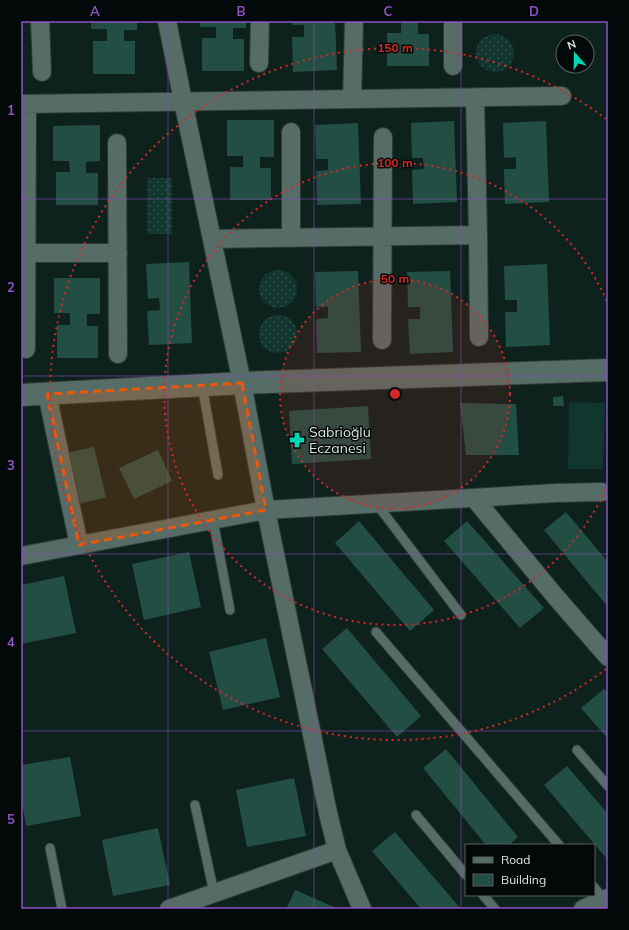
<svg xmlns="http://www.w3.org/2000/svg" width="629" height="930" font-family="Mulish,sans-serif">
<defs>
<pattern id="park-dots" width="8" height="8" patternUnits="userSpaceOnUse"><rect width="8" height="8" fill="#10362e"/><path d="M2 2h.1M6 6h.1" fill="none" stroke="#32534c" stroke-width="1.8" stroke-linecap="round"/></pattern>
</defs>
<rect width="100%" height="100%" fill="#0e221d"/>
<path fill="url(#park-dots)" d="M476 53a19 19 0 1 1 38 0a19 19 0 1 1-38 0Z
M147,178H172V234H147Z
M259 289a19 19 0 1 1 38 0a19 19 0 1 1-38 0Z
M259 334a19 19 0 1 1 38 0a19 19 0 1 1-38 0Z"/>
<path fill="#10362e" d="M569,402L605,403L603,469H568Z"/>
<path fill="#234e44" d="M91,21H137V30H124V41H135V74H93V41H107V29H91Z
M200,21H246V28H233V39H244V71H202V38H216V27H200Z
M292,21H335L337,70L293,72L292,37H304V25H292Z
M401,21H418V34H429V66H387V33H401Z
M227,120H274V157H260V168H271V200H230V167H243V156H227Z
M454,121L457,202L413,204L412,170L424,169L423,158H412L411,123Z
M546,121L549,202L505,204L504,169H516V157L504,158L503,123Z
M358,123L361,204L317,205L316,171L328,170V159H316L315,125Z
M100,125V161L86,162V173H98V205H56V172H70L69,161H53V126Z
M189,262L192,343L149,345L147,311L160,310L159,298L148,299L146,264Z
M547,264L550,345L506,347L505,312H517V300H505L504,266Z
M358,271L361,352L317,353L316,319L328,318V307H316L315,272Z
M450,271L453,352L410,354L408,319H420V307H408L407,272Z
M54,278H100V314H87V326H98V358H57V325H70V313H54Z
M563,396L564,406H553V397Z
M460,403L516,404L519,455H466Z
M368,406L371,459L292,464L289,411Z
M94,447L106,497L78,504L66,453Z
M158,450L172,481L134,499L119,468Z
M566,512L608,562V607L544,530Z
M359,521L434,610L410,631L335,543Z
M467,521L544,608L520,628L444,541Z
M189,552L201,607L144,620L132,564Z
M64,576L76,633L21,644V585Z
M347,628L421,716L397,737L322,649Z
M266,638L280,697L223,710L209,652Z
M604,689L608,693V739L581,708Z
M446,749L518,837L509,845H486L423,768Z
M70,757L81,816L26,826L21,796V765Z
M567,766L608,814V860L544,785Z
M294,778L306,836L247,847L236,790Z
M158,828L170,885L113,896L102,840Z
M395,832L461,909H421L372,851Z
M295,890L339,909H286Z"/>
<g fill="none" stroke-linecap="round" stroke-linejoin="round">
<g stroke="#303b37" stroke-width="11">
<path id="lane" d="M202,385L218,475
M376,503L461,615
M213,520L230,610
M376,632L559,845
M577,750L608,786
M195,805L214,893
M416,815L466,875
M50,848L62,909
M594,887L604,900
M483,895L495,909"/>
</g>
<g stroke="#303b37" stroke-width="20">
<path id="street" d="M40,21L42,72
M167,21L183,101L242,383L266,510L328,813L337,850L362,909
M453,21V66
M259,63L260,21
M475,97L478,235L479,337
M352,99L354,21
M21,104L562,96
M117,143L118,354
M291,238V132
M212,239L478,235
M26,253H118
M382,340L383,137
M26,349L27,104
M47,394L79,545
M474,498L555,596L608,657
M21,556L266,510L556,493L602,492
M169,909L337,850
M583,909L608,898"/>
</g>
<g stroke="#303b37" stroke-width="24">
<path id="secondary" d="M21,395L242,383L608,370"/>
</g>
<use href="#lane" stroke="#566c66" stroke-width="9"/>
<use href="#street" stroke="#566c66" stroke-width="18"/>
<use href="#secondary" stroke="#566c66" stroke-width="22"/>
</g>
<path fill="#e8590c" fill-opacity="0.2" stroke="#e8590c" stroke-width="3" stroke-dasharray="8 5" stroke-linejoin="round" d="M242,383L266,510L79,545L47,394Z"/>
<path fill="none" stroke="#8e51c6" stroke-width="1" stroke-opacity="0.55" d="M168,21V909M314,21V909M461,21V909M21,199H608M21,376H608M21,554H608M21,731H608"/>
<circle cx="395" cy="394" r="115" fill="#d62828" fill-opacity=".12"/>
<g fill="none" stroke="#d62828" stroke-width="2" stroke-dasharray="2 4">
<circle cx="395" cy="394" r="115"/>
<path d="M608 484A231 231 0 1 1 608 304"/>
<path d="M606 669A346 346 0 1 1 606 119"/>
</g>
<defs>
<g id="pharmacy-bare" transform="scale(1.2)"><path d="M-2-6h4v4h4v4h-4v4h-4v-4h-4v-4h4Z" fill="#04d5b6" stroke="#030908" stroke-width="2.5" paint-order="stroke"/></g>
</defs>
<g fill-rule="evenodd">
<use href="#pharmacy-bare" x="297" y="440"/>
</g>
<g text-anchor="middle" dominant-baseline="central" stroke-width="3" stroke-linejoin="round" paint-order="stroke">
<g font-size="14" fill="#dae6e3" stroke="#030908" text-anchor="start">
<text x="309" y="432">Sabrioğlu<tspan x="309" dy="16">Eczanesi</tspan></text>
</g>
</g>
<circle cx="395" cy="394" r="6" fill="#d62828" stroke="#030908" stroke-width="2"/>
<g font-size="12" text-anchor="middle" font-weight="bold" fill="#d62828" stroke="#030908" stroke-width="3" stroke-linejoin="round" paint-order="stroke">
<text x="395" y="52">150 m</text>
<text x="395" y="167">100 m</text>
<text x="395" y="283">50 m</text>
</g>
<rect width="629" height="930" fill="none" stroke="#030908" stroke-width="44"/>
<rect x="465" y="844" width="130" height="52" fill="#030908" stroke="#596160"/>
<rect x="473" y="857" width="20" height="6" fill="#566c66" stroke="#596160"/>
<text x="501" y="864" font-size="12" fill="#dae6e3">Road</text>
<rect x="473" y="874" width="20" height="12" fill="#234e44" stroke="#596160"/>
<text x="501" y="884" font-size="12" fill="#dae6e3">Building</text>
<g transform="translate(575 54) rotate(340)"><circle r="19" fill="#030908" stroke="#596160"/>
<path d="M0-3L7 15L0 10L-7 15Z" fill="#04d5b6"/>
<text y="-6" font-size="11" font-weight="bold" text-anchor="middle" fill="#dae6e3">N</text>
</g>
<rect x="22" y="22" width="585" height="886" fill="none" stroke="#8e51c6" stroke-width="1.5"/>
<g font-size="13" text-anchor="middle" font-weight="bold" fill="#8e51c6">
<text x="95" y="16">A</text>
<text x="241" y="16">B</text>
<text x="388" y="16">C</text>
<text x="534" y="16">D</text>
<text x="11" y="115">1</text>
<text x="11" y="292">2</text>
<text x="11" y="470">3</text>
<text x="11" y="647">4</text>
<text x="11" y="824">5</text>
</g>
</svg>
